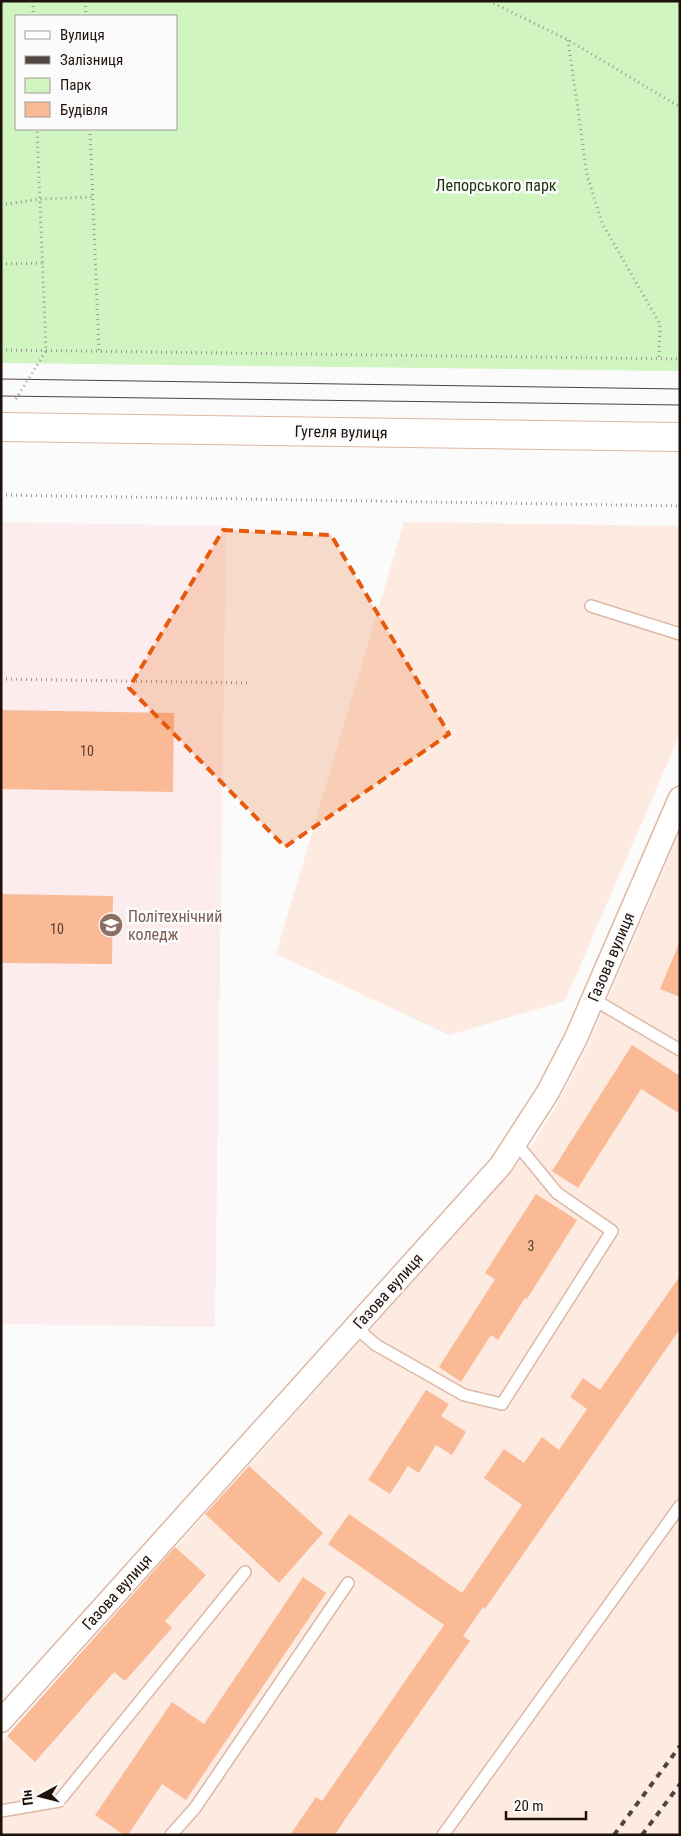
<svg xmlns="http://www.w3.org/2000/svg" width="681" height="1836" font-family="'Roboto Condensed',sans-serif">
<rect width="100%" height="100%" fill="#fbfbfb"/>
<path fill="#fdebe1" d="M404,522L680,526V734L565,1001L449,1035L276,954Z
M680,831V1835H1V1743L511,1172L534,1142L556,1106L589,1043Z"/>
<path fill="#fdeced" d="M1,522L226,526L215,1327L1,1324Z"/>
<path fill="#d1f5c0" fill-rule="evenodd" d="M1,1H680V371L1,363ZM16,16H176V129H16Z"/>
<path fill="#fbba96" d="M1,710L174,713L173,792L1,789Z
M1,894L113,896L112,964L1,963Z
M680,941V997L660,989Z
M632,1045L680,1076V1114L641,1089L578,1188L552,1171Z
M536,1194L577,1220L527,1299L525,1298L498,1340L491,1335L461,1382L439,1367L495,1279L485,1273Z
M680,1276V1329L485,1609L483,1607L463,1636L470,1641L346,1818L335,1835H290L316,1797L322,1801L444,1625L328,1544L349,1514L462,1593L522,1505L484,1478L504,1449L524,1463L542,1437L559,1450L587,1409L570,1397L583,1378L600,1390Z
M426,1390L449,1404L441,1416L466,1432L452,1455L436,1445L419,1473L408,1466L390,1494L368,1480Z
M249,1466L323,1533L279,1583L205,1514Z
M175,1547L206,1575L165,1621L172,1628L125,1681L114,1672L35,1762L7,1736Z
M303,1577L326,1593L186,1800L162,1784L128,1835H124L95,1815L172,1702L204,1724Z"/>
<g fill="none" stroke-linecap="round" stroke-linejoin="round">
<g stroke="#dcb8a5" stroke-width="14">
<path id="service" d="M591,606L680,634
M593,999L680,1050
M355,1327L376,1345L464,1395L502,1404L612,1231L557,1193L516,1143
M1,1811L59,1801L245,1572
M171,1835L195,1808L348,1583
M443,1835L680,1506"/>
</g>
<g stroke="#dcb8a5" stroke-width="25">
<path id="minor" d="M1,1721L501,1165L548,1092L576,1038L680,798"/>
</g>
<g stroke="#dcb8a5" stroke-width="30">
<path id="tertiary" d="M1,427L680,437"/>
</g>
<path stroke="#9d9795" stroke-width="3" stroke-dasharray="1 4" stroke-linecap="butt" d="M33,1V16
M85,1L86,16
M489,1L568,40L680,107
M568,40L587,175L602,223L660,324L659,359
M90,129L99,351
M1,205L40,199L93,197
M1,264L43,263
M1,350L680,359
M16,399L46,351L37,129
M1,495L680,506
M1,679L251,683"/>
<use href="#service" stroke="#fff" stroke-width="11"/>
<use href="#minor" stroke="#fff" stroke-width="22"/>
<use href="#tertiary" stroke="#fff" stroke-width="28"/>
<path stroke="#4f4540" stroke-width="1" d="M1,379L680,389
M1,396L680,405"/>
<path stroke="#4f4540" stroke-width="4" stroke-dasharray="6 6" stroke-linecap="butt" d="M614,1835L680,1746
M642,1835L680,1784"/>
</g>
<path fill="#e8590c" fill-opacity="0.2" stroke="#e8590c" stroke-width="4" stroke-dasharray="10 6" stroke-linejoin="round" d="M223,530L331,535L449,734L285,847L129,688Z"/>
<defs>
<g id="university-disc" transform="scale(1.25)"><circle r="9.5" fill="#8d6e63" stroke="#fbfbfb"/><path d="M0-5L7-2L0 1L-7-2ZM-4 1L0 2.5L4 1V4Q0 6-4 4Z" fill="#fff"/></g>
</defs>
<g fill-rule="evenodd">
<use href="#university-disc" x="111" y="925"/>
</g>
<g text-anchor="middle" dominant-baseline="central" stroke-width="5" stroke-linejoin="round" paint-order="stroke">
<g font-size="14" fill="#563c2e">
<text x="87" y="751">10</text>
<text x="57" y="929">10</text>
<text x="531" y="1246">3</text>
</g>
<g font-size="16" fill="#1c340c" stroke="#fbfbfb">
<text x="496" y="185">Лепорського парк</text>
</g>
<g font-size="16" fill="#1f120c" stroke="#fbfbfb">
<text transform="translate(341 432) rotate(1)">Гугеля вулиця</text>
<text transform="translate(611 957) rotate(-67)">Газова вулиця</text>
<text transform="translate(388 1291) rotate(-48)">Газова вулиця</text>
<text transform="translate(117 1592) rotate(-48)">Газова вулиця</text>
</g>
<g font-size="16" fill="#785e54" stroke="#fbfbfb" text-anchor="start">
<text x="128" y="916">Політехнічний<tspan x="128" dy="18">коледж</tspan></text>
</g>
</g>
<rect width="681" height="1836" fill="none" stroke="#1f120c" stroke-width="5"/>
<rect x="15" y="15" width="162" height="115" fill="#fbfbfb" stroke="#a39e9b"/>
<rect x="25" y="31" width="25" height="8" fill="#ffffff" stroke="#a39e9b"/>
<text x="60" y="40" font-size="15" fill="#1f120c">Вулиця</text>
<rect x="25" y="56" width="25" height="8" fill="#4f4540" stroke="#a39e9b"/>
<text x="60" y="65" font-size="15" fill="#1f120c">Залізниця</text>
<rect x="25" y="78" width="25" height="15" fill="#d1f5c0" stroke="#a39e9b"/>
<text x="60" y="90" font-size="15" fill="#1f120c">Парк</text>
<rect x="25" y="102" width="25" height="15" fill="#fbba96" stroke="#a39e9b"/>
<text x="60" y="115" font-size="15" fill="#1f120c">Будівля</text>
<g transform="translate(40 1796) rotate(263)" stroke="#fbfbfb" stroke-width="4" paint-order="stroke">
<path d="M0-4L9 19L0 12L-9 19Z" fill="#1f120c"/>
<text y="-8" font-size="14" font-weight="bold" text-anchor="middle" fill="#1f120c">Пн</text>
</g>
<path d="M506 1811v8h80v-8" fill="none" stroke="#1f120c" stroke-width="2.5"/>
<text x="514" y="1811" font-size="15" fill="#1f120c" stroke="#fbfbfb" stroke-width="4" paint-order="stroke">20 m</text>
</svg>
